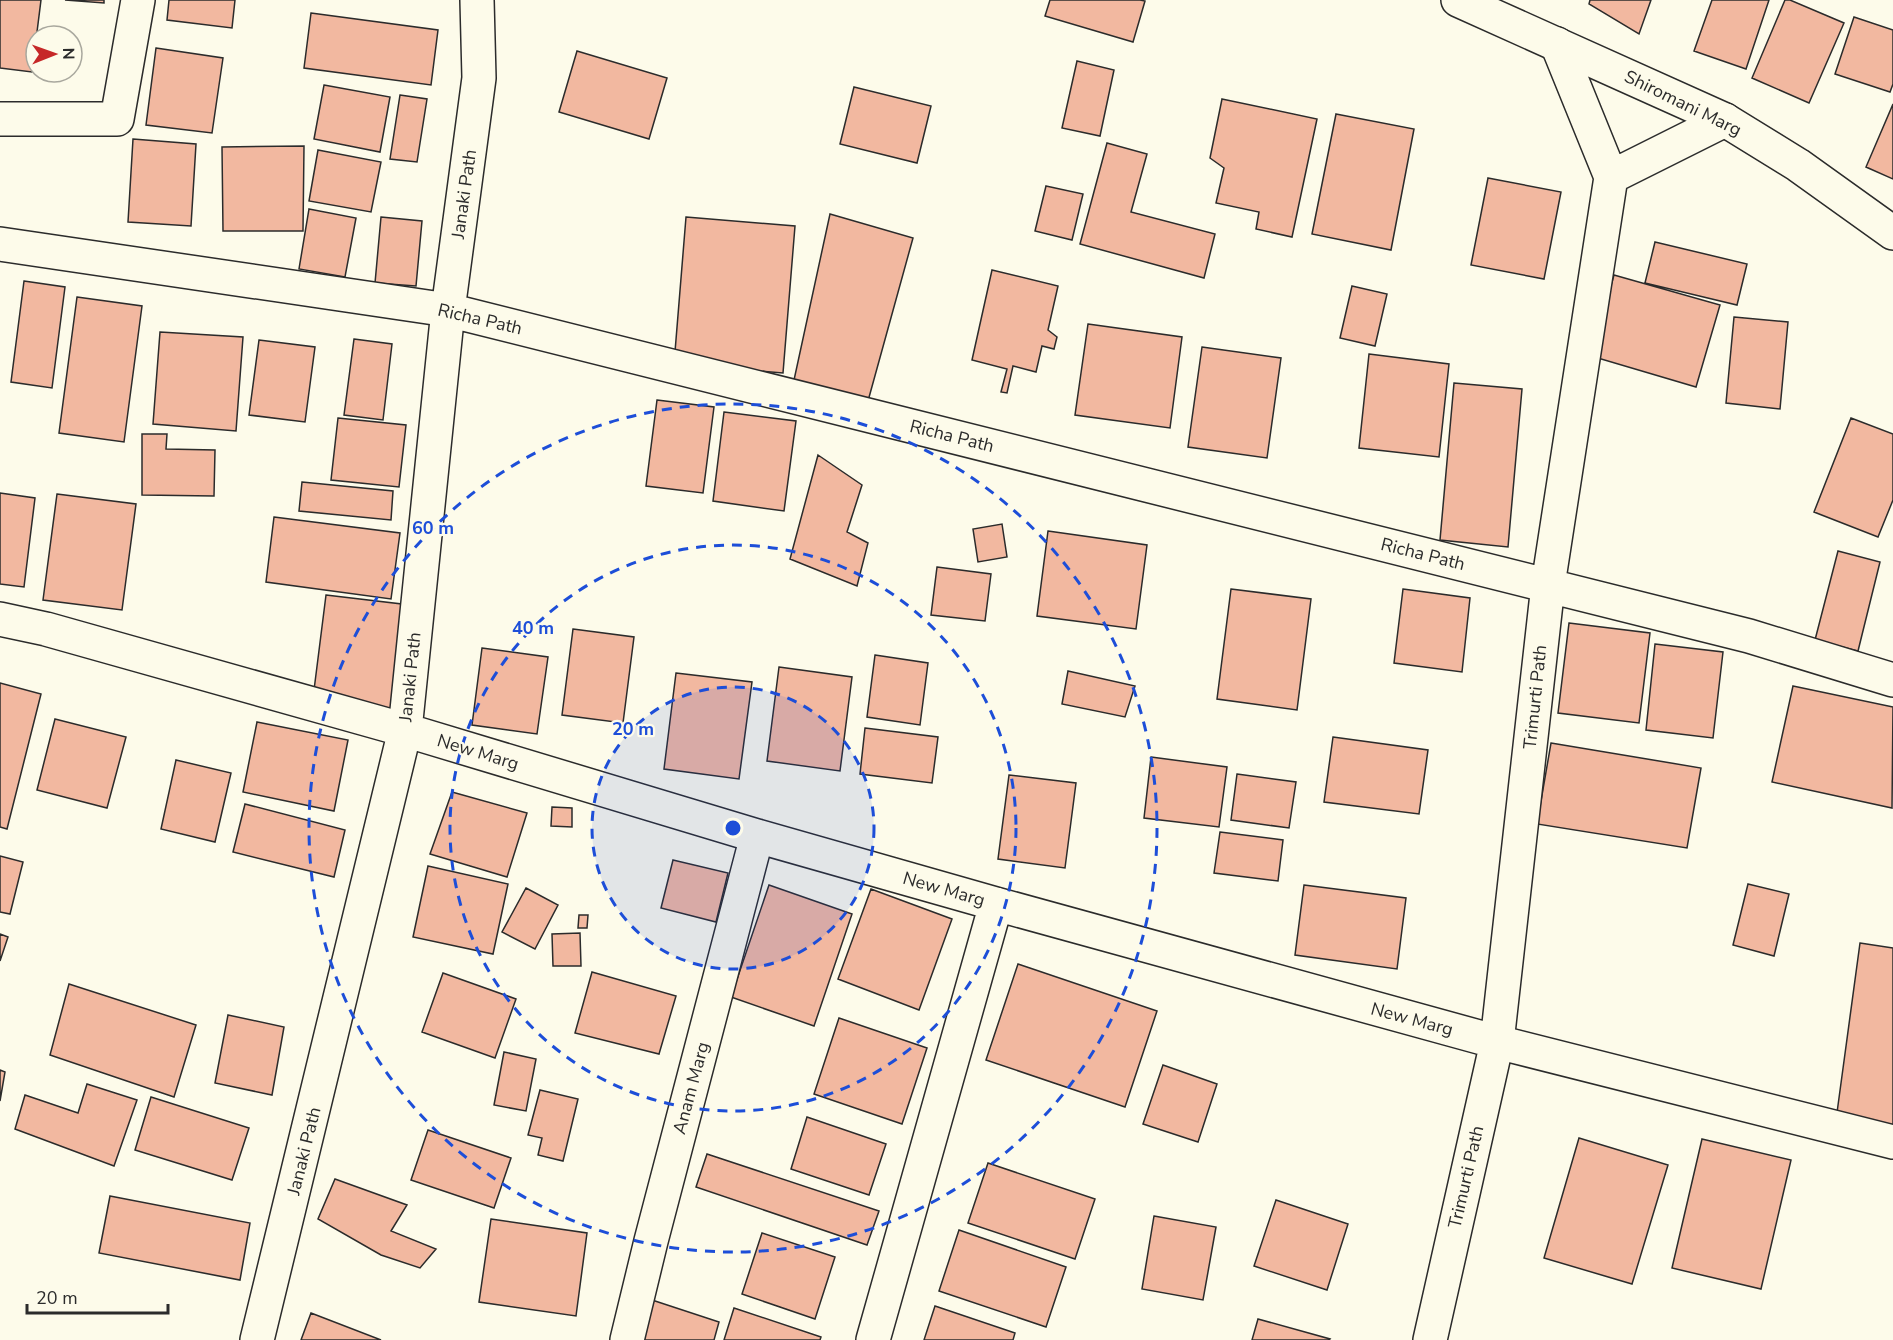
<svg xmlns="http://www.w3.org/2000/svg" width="1893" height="1340" font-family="'Nunito Sans',sans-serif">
<rect width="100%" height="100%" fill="#fdfbea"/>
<path fill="#f2b8a0" stroke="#2b2b2b" stroke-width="1.5" d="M0,0H41L32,72L0,68Z
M65,0H104V3Z
M169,0H235L232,28L167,20Z
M1050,0H1140L1145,1L1133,42L1045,16Z
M1590,0H1651L1639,34L1589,4Z
M1712,0H1769L1746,69L1694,51Z
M1785,0H1790L1844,23L1809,103L1752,78Z
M311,13L438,30L431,85L304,68Z
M1854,17L1893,30V84L1890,92L1835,74Z
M156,48L223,58L212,133L146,125Z
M577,51L667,78L649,139L559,112Z
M1077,61L1114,70L1100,136L1062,128Z
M324,85L390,97L380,152L314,139Z
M854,87L931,106L917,163L840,144Z
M400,95L427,99L417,162L390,159Z
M1222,99L1317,119L1292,237L1256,229L1259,212L1216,203L1224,168L1210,158Z
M1893,104V179L1866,167Z
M1336,114L1414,129L1391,250L1312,234Z
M133,139L196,144L191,226L128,222Z
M1107,143L1147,154L1131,212L1215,234L1204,278L1080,244Z
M304,146L303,231H223L222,147Z
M318,150L381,162L371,212L309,201Z
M1488,178L1561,192L1544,279L1471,265Z
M1046,186L1083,194L1072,240L1035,231Z
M309,209L356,218L345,277L299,269Z
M830,214L913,238L868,401L794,380Z
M381,217L422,221L416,286L375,283Z
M686,217L795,226L783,373L674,364Z
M1655,242L1747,264L1737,305L1645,283Z
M992,270L1058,286L1048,330L1057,337L1054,349L1042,346L1036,372L1013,366L1007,393L1001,392L1007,369L972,360Z
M1614,275L1720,305L1696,387L1591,356Z
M24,281L65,287L52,388L11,382Z
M1352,286L1387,294L1375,346L1340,338Z
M77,297L142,306L124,442L59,433Z
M1734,317L1788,322L1780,409L1726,403Z
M1088,324L1182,337L1170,428L1075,415Z
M160,332L243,337L236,431L153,424Z
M354,339L392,344L383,420L344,415Z
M259,340L315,347L305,422L249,415Z
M1202,347L1281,358L1267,458L1188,447Z
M1369,354L1449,364L1439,457L1359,448Z
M1454,383L1522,389L1508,547L1440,540Z
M657,400L714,407L703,493L646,486Z
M724,412L796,421L784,511L713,501Z
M338,418L406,425L399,487L331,480Z
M1851,418L1893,434V500L1878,537L1814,512Z
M142,434H167L166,449L215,450L214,496L142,495Z
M818,455L862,485L847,532L868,543L857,586L790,559Z
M302,482L393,491L391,520L299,511Z
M0,493L35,498L24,587L0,584Z
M57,494L136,504L122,610L43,600Z
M274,517L400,533L391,599L266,582Z
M1002,524L1007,557L978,562L973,529Z
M1048,531L1147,545L1136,629L1037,616Z
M1838,551L1880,562L1858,651L1815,640Z
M937,567L991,574L985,621L931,615Z
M1231,589L1311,599L1297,710L1217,699Z
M1403,589L1470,598L1462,672L1394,663Z
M326,595L410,605L397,709L313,698Z
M1569,623L1650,633L1639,723L1558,713Z
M573,629L634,637L623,723L562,715Z
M1655,644L1723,652L1713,738L1646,730Z
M482,648L548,657L537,734L472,725Z
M875,655L928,663L920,725L867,717Z
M779,667L852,677L840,771L767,761Z
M1068,671L1135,686L1125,717L1062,704Z
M676,673L752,682L739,779L664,769Z
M0,683L41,694L7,829L0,827Z
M1793,686L1893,707L1892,808L1772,782Z
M55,719L126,737L107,808L37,790Z
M257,722L348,740L334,811L243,792Z
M865,728L938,737L932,783L860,774Z
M1333,737L1428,750L1419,814L1324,802Z
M1551,743L1701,768L1687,848L1537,824Z
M1151,757L1227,767L1219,827L1144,818Z
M176,760L231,773L215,842L161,829Z
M1237,774L1296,782L1289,828L1231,820Z
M1009,775L1076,783L1065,868L998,859Z
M452,792L527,813L507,877L430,854Z
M245,804L345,830L334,877L233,852Z
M552,807L572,808V827L551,826Z
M1220,832L1283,840L1278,881L1214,873Z
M0,856L23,862L10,914L0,912Z
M673,860L728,873L716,922L661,908Z
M428,866L508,884L493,954L413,937Z
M1748,884L1789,894L1774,956L1733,945Z
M769,885L852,914L814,1026L731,997Z
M1304,885L1406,898L1397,969L1295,955Z
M526,888L558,905L535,949L502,932Z
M871,889L952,919L919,1010L838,979Z
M579,915H588L587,928H578Z
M580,933L581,966H553L552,934Z
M0,934L8,937L0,961Z
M1860,943L1893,948V1128L1836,1120Z
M1018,964L1157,1011L1125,1107L986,1060Z
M592,972L676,996L659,1054L575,1033Z
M443,973L516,999L495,1058L422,1032Z
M69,984L196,1025L174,1097L50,1055Z
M228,1015L284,1027L272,1095L215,1083Z
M839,1018L927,1048L902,1124L814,1094Z
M504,1052L536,1059L526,1111L494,1105Z
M1163,1065L1217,1084L1198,1142L1143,1124Z
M0,1070L5,1072L0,1101Z
M87,1084L137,1100L114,1166L15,1129L25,1095L78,1113Z
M540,1090L578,1099L563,1161L538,1155L542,1138L528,1135Z
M151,1097L249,1128L232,1180L135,1150Z
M807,1117L886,1144L869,1195L791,1169Z
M428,1130L511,1158L494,1208L411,1180Z
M1579,1138L1668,1165L1632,1284L1544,1258Z
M1702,1139L1791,1160L1761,1289L1672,1268Z
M707,1154L879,1211L867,1245L696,1187Z
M988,1163L1095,1199L1075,1259L968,1223Z
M335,1179L407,1205L391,1231L436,1249L420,1268L381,1255L318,1219Z
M110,1196L250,1223L240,1280L99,1253Z
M1276,1200L1348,1224L1327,1290L1254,1266Z
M1154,1216L1216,1227L1203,1300L1142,1289Z
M491,1219L587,1233L576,1316L479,1302Z
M959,1230L1066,1267L1046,1327L939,1291Z
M762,1233L835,1257L815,1319L742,1294Z
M649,1299L719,1322L714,1340H636Z
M935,1306L1015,1333L1013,1340H924Z
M734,1308L821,1337L820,1340H724Z
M311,1313L381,1340H301Z
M1258,1319L1330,1339L1329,1340H1252Z"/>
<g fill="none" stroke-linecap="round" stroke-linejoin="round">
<g stroke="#2b2b2b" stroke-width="36">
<path id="street" d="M1557,44L1611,177
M0,119H117L138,0
M0,244L448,310L1749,636L1893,680
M0,619L46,629L405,730L757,836L996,904L1497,1042L1893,1142
M257,1340L405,730L448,310L479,78L477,0
M627,1340L651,1241L757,836
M873,1340L996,904
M1430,1340L1497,1042L1548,585L1611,177L1725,120"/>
</g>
<g stroke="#2b2b2b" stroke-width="36">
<path id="secondary" d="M1458,0L1725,120L1798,165L1893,233"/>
</g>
<use href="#street" stroke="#fdfbea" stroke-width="33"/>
<use href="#secondary" stroke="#fdfbea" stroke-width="33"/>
</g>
<circle cx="733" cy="828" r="141" fill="#1d4ed8" fill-opacity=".12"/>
<g fill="none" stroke="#1d4ed8" stroke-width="3" stroke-dasharray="10 8">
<circle cx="733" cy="828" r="141"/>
<circle cx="733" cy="828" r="283"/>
<circle cx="733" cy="828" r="424"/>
</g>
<g text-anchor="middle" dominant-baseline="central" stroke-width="4.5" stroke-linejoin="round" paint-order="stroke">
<g font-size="18" fill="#2b2b2b" stroke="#fdfbea">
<text transform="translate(1683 103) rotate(26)">Shiromani Marg</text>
<text transform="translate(464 194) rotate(-82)">Janaki Path</text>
<text transform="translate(480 319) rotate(13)">Richa Path</text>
<text transform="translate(952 436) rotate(14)">Richa Path</text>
<text transform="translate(1423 554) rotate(14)">Richa Path</text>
<text transform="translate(410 677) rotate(-84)">Janaki Path</text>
<text transform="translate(1535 697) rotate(-84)">Trimurti Path</text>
<text transform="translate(478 752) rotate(17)">New Marg</text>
<text transform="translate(944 889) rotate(16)">New Marg</text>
<text transform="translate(1412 1019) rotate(15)">New Marg</text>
<text transform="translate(691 1088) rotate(-75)">Anam Marg</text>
<text transform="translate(304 1151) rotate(-76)">Janaki Path</text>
<text transform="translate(1466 1177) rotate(-77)">Trimurti Path</text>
</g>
</g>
<circle cx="733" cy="828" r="9" fill="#1d4ed8" stroke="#fdfbea" stroke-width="3"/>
<g font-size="18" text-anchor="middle" font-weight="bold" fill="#1d4ed8" stroke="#fdfbea" stroke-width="4.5" stroke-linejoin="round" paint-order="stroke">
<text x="433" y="534">60 m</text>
<text x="533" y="634">40 m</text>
<text x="633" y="735">20 m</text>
</g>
<g transform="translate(54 54) rotate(89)"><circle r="28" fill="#fdfbea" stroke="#a9a89e" stroke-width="1.5"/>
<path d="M0-4.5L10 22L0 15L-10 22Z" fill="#c62828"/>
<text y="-9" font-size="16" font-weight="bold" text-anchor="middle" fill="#2b2b2b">N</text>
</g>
<path d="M27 1304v9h141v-9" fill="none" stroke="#2b2b2b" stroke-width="3"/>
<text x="36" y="1304" font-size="18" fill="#2b2b2b" stroke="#fdfbea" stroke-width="4.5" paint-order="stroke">20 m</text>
</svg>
